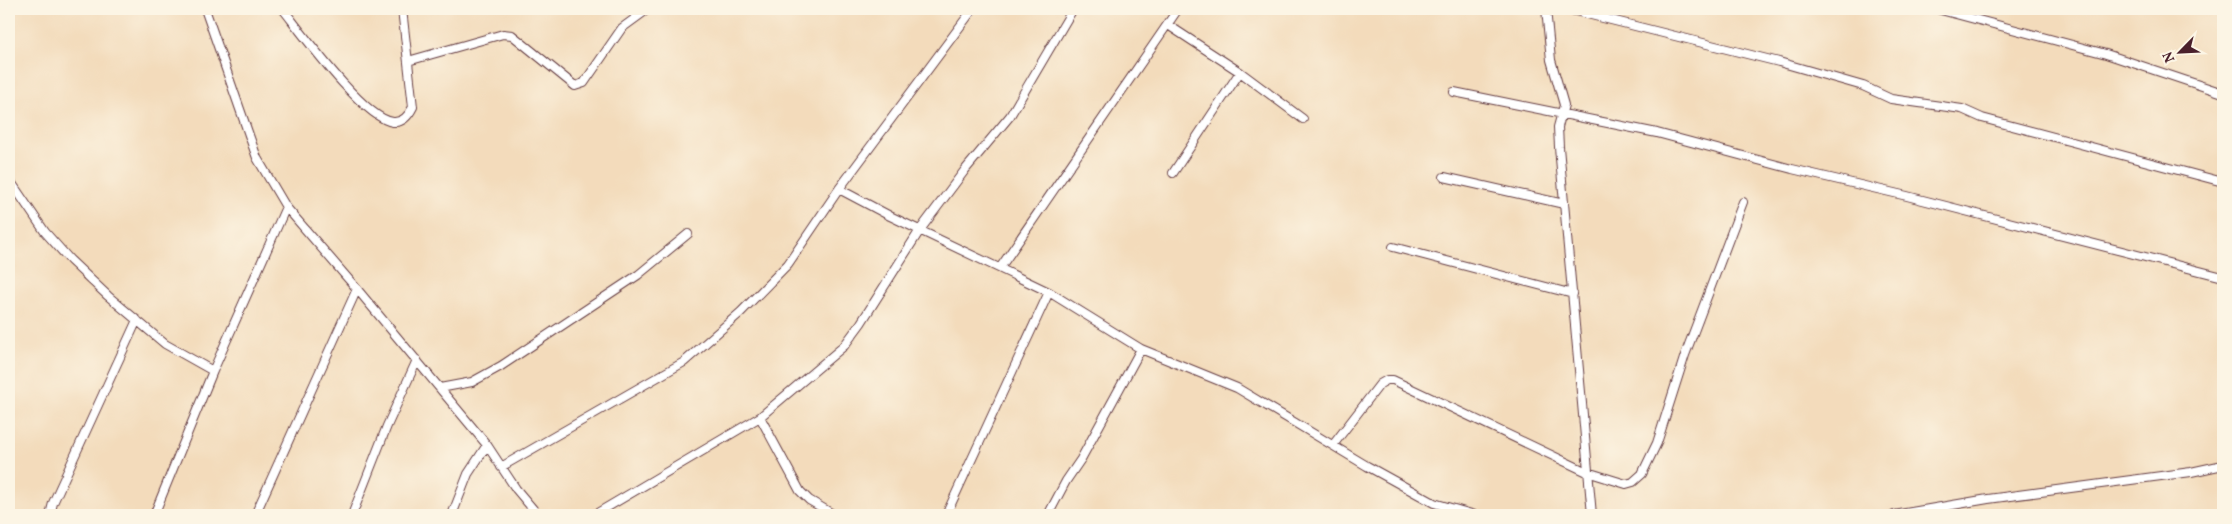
<svg xmlns="http://www.w3.org/2000/svg" width="2232" height="524" font-family="Vollkorn,serif">
<rect width="100%" height="100%" fill="#fcf5e5"/>
<filter id="ink" filterUnits="userSpaceOnUse"><feTurbulence type="fractalNoise" baseFrequency=".02" numOctaves="2"/><feDisplacementMap in="SourceGraphic" scale="10" xChannelSelector="R" yChannelSelector="G"/><feConvolveMatrix kernelMatrix="1 2 1 2 8 2 1 2 1" color-interpolation-filters="sRGB"/></filter>
<filter id="wash" filterUnits="userSpaceOnUse"><feTurbulence type="fractalNoise" baseFrequency=".0096" numOctaves="4" result="noise"/><feDisplacementMap in="SourceGraphic" scale="20" xChannelSelector="R" yChannelSelector="G"/><feGaussianBlur stdDeviation="1.12" result="paint"/><feColorMatrix in="noise" values="0 0 0 0 0 0 0 0 0 0 0 0 0 0 0 0 0 1.4 0 .05"/><feComposite in="paint" operator="in"/></filter>
<g filter="url(#wash)">
<rect width="100%" height="100%" fill="#f3dbbb"/>
</g>
<g filter="url(#ink)">
<g fill="none" stroke-linecap="round" stroke-linejoin="round">
<g stroke="#633b41" stroke-width="10">
<path id="minor" d="M205,9L257,158L286,207L357,289L487,445L516,489L538,515
M283,9C302,33 364,119 393,122C403,123 409,115 413,107L402,9
M1546,9L1551,60L1564,105L1558,127L1559,147L1592,515
M1567,9L1779,62L1863,86L1891,99L1962,109L1982,118L2223,182
M1937,9L2106,54L2223,93
M1168,25L1240,72L1303,119
M408,61L503,34L512,35L575,86L584,83L622,28L648,9
M1454,92L1657,133L1792,169L1907,196L2223,277
M1173,173L1240,72
M1444,177L1564,204
M9,179L45,232L70,260L108,296L165,344L213,371
M839,189L890,216L1049,292L1141,349L1237,388L1367,466L1434,503L1475,515
M1393,247L1573,294
M1000,268L1178,9
M440,388L472,382L501,366L638,275L688,234
M760,417L800,491L809,500L831,513
M1333,445L1380,384L1387,380H1393L1587,472L1626,484L1633,482L1642,474L1657,443L1685,355L1743,202
M501,467L684,362L741,312L788,264L839,189L973,9
M50,515L53,503L137,320
M154,515L213,371L286,207
M255,515L357,289
M352,515L387,426L417,360
M452,515L468,474L487,445
M594,515L760,417L844,346L861,323L920,230L965,170L1010,116L1073,9
M946,515L1049,292
M1048,515L1066,481L1081,459L1141,349
M1894,515L1988,499L2191,472L2223,465"/>
</g>
<use href="#minor" stroke="#fff" stroke-width="8"/>
</g>
</g>
<rect width="2232" height="524" fill="none" stroke="#fcf5e5" stroke-width="30"/>
<g transform="translate(2180 52) rotate(246)" stroke="#fcf5e5" stroke-width="4" paint-order="stroke">
<path d="M0-4L9 19L0 12L-9 19Z" fill="#4a1f2b"/>
<text y="-8" font-size="14" font-weight="bold" text-anchor="middle" fill="#4a1f2b">N</text>
</g>
</svg>
